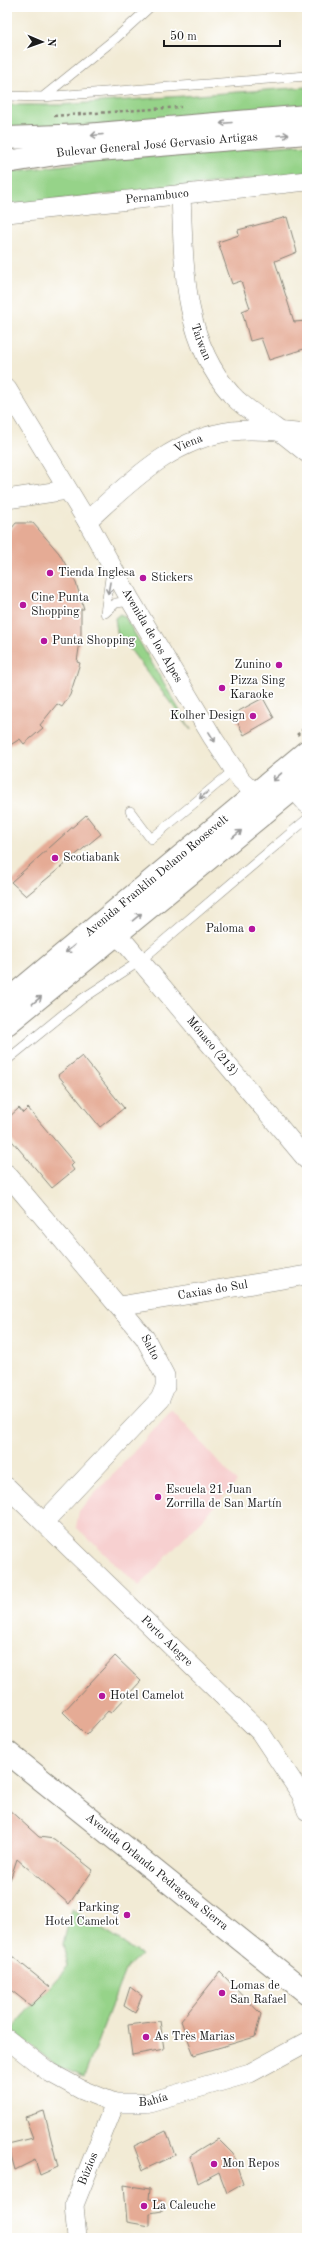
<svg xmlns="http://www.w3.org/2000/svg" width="314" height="2245" font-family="'Old Standard TT',serif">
<rect width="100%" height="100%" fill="#fff"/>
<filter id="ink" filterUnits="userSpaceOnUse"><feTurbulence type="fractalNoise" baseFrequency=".025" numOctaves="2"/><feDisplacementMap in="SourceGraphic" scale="8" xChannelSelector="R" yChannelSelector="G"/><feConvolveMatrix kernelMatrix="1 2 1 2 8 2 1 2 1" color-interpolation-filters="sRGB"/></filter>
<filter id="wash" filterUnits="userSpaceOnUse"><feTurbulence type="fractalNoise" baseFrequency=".012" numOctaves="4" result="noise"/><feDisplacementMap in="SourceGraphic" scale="16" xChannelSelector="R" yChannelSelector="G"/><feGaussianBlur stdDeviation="0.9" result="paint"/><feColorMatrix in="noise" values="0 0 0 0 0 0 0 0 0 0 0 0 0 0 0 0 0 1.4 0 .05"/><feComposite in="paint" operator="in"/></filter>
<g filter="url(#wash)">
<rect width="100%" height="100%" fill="#f2ebd5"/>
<path fill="#f7d0d0" d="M172,1410L237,1482L139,1586L76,1527L79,1511Z"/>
<path fill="#96d389" stroke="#597852" d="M307,87V108L142,123L7,129V105H60Z
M307,144V173L7,205V172L122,158Z
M120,614L125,617L191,730L117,632L115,618Z
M72,1909L141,1955L125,1970L84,2077L57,2066L11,2030L68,1966L63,1944Z"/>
<g id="blocks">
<path fill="#e5ab95" d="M287,217L297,252L275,261L294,322L307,321V348L269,360L261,338L250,341L242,311L250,308L241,281L232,284L218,242L239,235L238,230Z
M16,523H33L59,553L76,583L84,609H81V634L77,662L80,663L70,695L62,707L57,704L40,725L43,728L24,744L20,739L7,747V534Z
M263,698L274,718L244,735L233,714Z
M86,815L101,834L26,896L11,882Z
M82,1056L124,1108L100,1127L58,1075Z
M19,1108L23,1113L28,1108L74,1163L71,1166L74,1170L52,1188L7,1135V1119Z
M115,1656L141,1681L111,1713L108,1711L86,1735L63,1712Z
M7,1808L39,1837L54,1839L93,1870L69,1904L17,1859L10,1880H7Z
M7,1952L50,1987L31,2006L7,1987Z
M220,1972L261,2014L255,2037L194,2055L181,2021Z
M130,1987L142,1996L135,2013L124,2006Z
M160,2021L164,2049L132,2055L128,2025Z
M44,2111L58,2167L40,2175L35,2160L15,2170L8,2144L33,2138L25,2117Z
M166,2131L175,2155L143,2170L134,2146Z
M218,2139L233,2154L243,2184L227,2193L219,2172L198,2183L190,2156Z
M124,2185L150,2189L149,2199L162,2201V2211L150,2213V2226L127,2222Z"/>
</g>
</g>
<g filter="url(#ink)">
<use href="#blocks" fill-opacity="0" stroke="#878478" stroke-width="1"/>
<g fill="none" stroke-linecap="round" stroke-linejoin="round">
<g stroke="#878478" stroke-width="10">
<path id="lane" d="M7,96L42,97L307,76
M43,97L116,38L150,7
M105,613L111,571
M105,613L116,603L131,601
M130,811L151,839L234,770
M7,1060L82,999L140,961L307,819"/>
</g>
<g stroke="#878478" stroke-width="20">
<g id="street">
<path id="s1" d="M181,195C184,264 182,339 231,394C242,407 260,417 274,427C285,435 296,444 307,453"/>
<path id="s2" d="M7,213L307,181"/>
<path id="s3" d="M7,389L87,521L131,601L213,738L241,780L266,803"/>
<path d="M7,499L67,490"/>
<path id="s4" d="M87,521C130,482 173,438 233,431C258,428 283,432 307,434"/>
<path d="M294,789L307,804"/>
<path id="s5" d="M115,935L127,945L307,1160"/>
<path id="s6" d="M7,1174L145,1338L165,1376V1387L160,1399L44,1522"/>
<path id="s7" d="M119,1306L307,1275"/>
<path id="s8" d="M7,1487L260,1732L301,1794L307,1811"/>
<path id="s9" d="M7,2039L49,2072L82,2090L115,2103H146L250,2073L307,2042"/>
<path id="s10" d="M77,2238L74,2205L115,2103"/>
</g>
</g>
<g stroke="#878478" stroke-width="24">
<g id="secondary">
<path d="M7,138L86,135L307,116"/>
<path id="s11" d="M7,162L62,153L307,133"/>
<path id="s12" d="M7,1001L307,751"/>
<path d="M7,1024L307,778"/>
<path id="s13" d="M7,1752L307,1993"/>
</g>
</g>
<path stroke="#878478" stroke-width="2.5" stroke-dasharray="3 3" stroke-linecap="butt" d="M54,116L181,107
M297,735L307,726"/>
<use href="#lane" stroke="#fff" stroke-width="9"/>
<use href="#street" stroke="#fff" stroke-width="19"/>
<use href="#secondary" stroke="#fff" stroke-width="22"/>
</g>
<defs><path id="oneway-shaft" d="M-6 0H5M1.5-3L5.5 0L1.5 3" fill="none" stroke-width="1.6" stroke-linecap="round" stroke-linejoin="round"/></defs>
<g stroke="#999">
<use href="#oneway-shaft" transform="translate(226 123) rotate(175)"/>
<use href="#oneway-shaft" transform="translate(97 135) rotate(175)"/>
<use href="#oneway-shaft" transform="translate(283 135) rotate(-5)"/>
<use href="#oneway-shaft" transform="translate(109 588) rotate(100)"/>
<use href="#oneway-shaft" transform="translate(212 737) rotate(58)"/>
<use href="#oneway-shaft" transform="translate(277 777) rotate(139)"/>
<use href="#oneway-shaft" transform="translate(204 795) rotate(140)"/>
<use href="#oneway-shaft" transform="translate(237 834) rotate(-40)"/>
<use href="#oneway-shaft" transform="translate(137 917) rotate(-40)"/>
<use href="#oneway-shaft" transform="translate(70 949) rotate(140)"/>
<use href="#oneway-shaft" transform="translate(37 1000) rotate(-40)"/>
</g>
</g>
<g fill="#b5179e" stroke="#fff" stroke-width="1.5">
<circle cx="50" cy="573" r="4"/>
<circle cx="143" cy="578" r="4"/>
<circle cx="23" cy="605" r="4"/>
<circle cx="44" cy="641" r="4"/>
<circle cx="279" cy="665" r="4"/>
<circle cx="222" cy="688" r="4"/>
<circle cx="253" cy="716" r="4"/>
<circle cx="55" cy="858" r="4"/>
<circle cx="252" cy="929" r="4"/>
<circle cx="158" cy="1497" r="4"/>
<circle cx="102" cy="1696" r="4"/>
<circle cx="127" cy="1915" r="4"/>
<circle cx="222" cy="1993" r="4"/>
<circle cx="146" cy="2037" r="4"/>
<circle cx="214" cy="2164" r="4"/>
<circle cx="144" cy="2206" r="4"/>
</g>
<g text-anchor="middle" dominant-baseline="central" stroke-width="3.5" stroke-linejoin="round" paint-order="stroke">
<g font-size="12" fill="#1c1c1c" stroke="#fff">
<text stroke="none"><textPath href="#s11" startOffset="151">Bulevar General José Gervasio Artigas</textPath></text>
<text stroke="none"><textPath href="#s2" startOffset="151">Pernambuco</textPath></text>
<text stroke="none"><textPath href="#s1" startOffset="149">Taiwan</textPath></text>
<text stroke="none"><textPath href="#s4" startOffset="128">Viena</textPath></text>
<text stroke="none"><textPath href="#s3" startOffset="286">Avenida de los Alpes</textPath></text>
<text stroke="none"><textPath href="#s12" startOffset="195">Avenida Franklin Delano Roosevelt</textPath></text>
<text stroke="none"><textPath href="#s5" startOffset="148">Mónaco (213)</textPath></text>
<text stroke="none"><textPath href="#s7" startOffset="95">Caxias do Sul</textPath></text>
<text stroke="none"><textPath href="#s6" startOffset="225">Salto</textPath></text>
<text stroke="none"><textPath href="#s8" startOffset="222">Porto Alegre</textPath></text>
<text stroke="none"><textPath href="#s13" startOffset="192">Avenida Orlando Pedragosa Sierra</textPath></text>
<text stroke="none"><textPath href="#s9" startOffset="165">Bahía</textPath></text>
<text stroke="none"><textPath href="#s10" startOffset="72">Búzios</textPath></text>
</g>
<g font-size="12" fill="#1c1c1c" stroke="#fff" text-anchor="start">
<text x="58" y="573">Tienda Inglesa</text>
<text x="151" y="578">Stickers</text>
<text x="31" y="598">Cine Punta<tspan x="31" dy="14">Shopping</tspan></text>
<text x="52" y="641">Punta Shopping</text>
<text x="271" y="665" text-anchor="end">Zunino</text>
<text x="230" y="681">Pizza Sing<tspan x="230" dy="14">Karaoke</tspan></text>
<text x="245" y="716" text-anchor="end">Kolher Design</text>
<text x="63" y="858">Scotiabank</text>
<text x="244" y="929" text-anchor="end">Paloma</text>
<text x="166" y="1490">Escuela 21 Juan<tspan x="166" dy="14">Zorrilla de San Martín</tspan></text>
<text x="110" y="1696">Hotel Camelot</text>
<text x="119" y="1908" text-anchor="end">Parking<tspan x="119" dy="14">Hotel Camelot</tspan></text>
<text x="230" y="1986">Lomas de<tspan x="230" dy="14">San Rafael</tspan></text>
<text x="154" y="2037">As Très Marias</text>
<text x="222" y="2164">Mon Repos</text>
<text x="152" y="2206">La Caleuche</text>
</g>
</g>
<rect width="314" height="2245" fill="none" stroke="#fff" stroke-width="24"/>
<g transform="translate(42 42) rotate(92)" stroke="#ffffff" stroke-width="3" paint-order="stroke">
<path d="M0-3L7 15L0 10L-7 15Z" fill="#1c1c1c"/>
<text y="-6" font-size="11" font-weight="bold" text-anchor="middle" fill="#1c1c1c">N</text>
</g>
<path d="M164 40v6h116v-6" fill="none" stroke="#1c1c1c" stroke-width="2"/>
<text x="170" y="40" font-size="12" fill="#1c1c1c" stroke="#ffffff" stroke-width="3" paint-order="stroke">50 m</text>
</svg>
